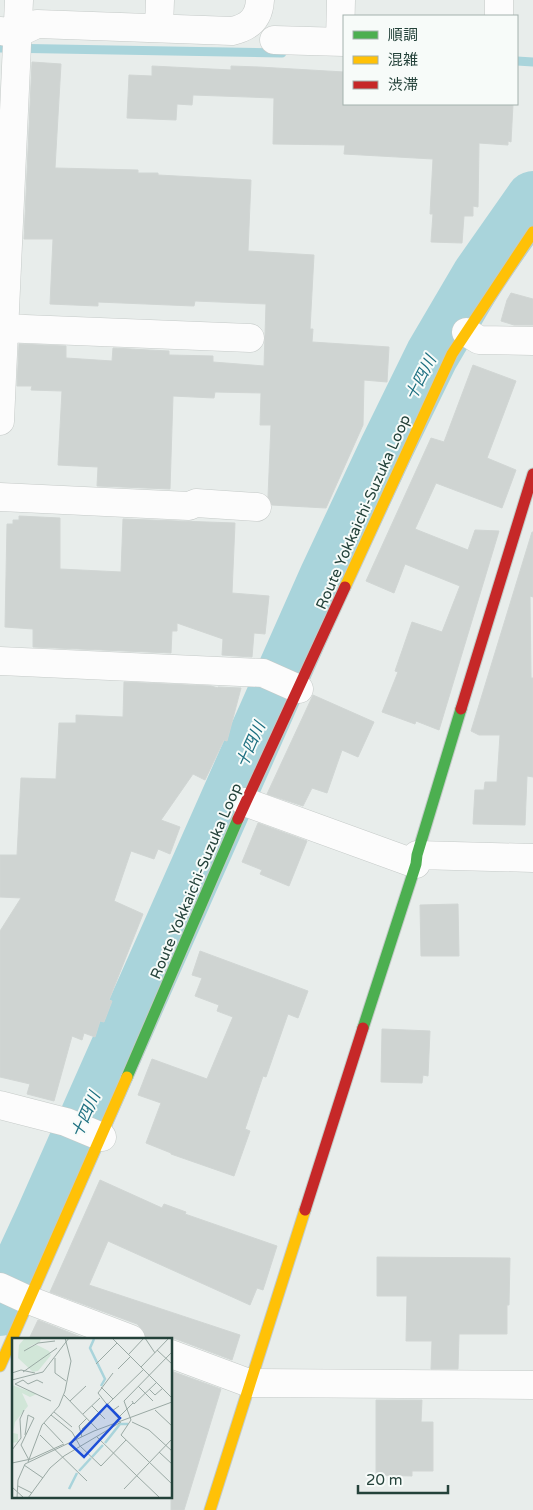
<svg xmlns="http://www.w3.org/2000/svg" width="533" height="1510" font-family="'Varela Round','Noto Sans JP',sans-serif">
<rect width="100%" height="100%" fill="#e8edeb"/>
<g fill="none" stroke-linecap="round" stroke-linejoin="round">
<path stroke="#a9d4db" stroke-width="9" d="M0,48L282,53
M517,61L533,62"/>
<path stroke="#a9d4db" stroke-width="54" d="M0,1309L42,1218L326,577L386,449L432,355L479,275L533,198"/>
</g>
<path fill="#cfd4d2" stroke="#d1d6d4" d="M32,62L61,64L55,168L138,170V173H158V175L251,180L248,251L314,255L310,329H313L312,342L389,347L387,382L364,380L363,425L326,508L272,505L268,497L271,425H260L261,393L215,392L214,398L173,396L170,489L97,486L98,467L58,465L62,391L31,390L32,386H17L19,344L66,346V358L112,361L113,348L149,350L169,351V355L213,356V362L264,366L266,304L195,301L194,306L98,302V306L50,304L53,239H24Z
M152,66L231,70V66L259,67L344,72V104H513L511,142L508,141V145L479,143L478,207L473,206V216H464L462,243L431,242L433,214H430L433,159L344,154L345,145L273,144L274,98L193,95L192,105L177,104L176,120L127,118L129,75L152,76Z
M511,293L533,299V325H514L501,321L507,300Z
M473,365L516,381L487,458L516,470L502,508L436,483L415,529L468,550L475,530L499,531L439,730L416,721L415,724L382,712L398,672L395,671L412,622L442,632L460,586L405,564L394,593L366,581L431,438L444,442Z
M19,516L60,518V569L121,572L123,519L235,523L232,593L269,596L265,634L254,633L252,657L222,655L223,639L177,623V631H172L171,653L33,647V629L5,627L7,524H13V520H19Z
M532,532H533V597L530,596L531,678H533V777L527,776L525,825L473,824L475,790H484L485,782H497L500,735H479L471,731Z
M124,682L211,686L218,688V687L241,688L227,741L224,740L205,780L193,774L161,820L180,827L170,854L158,849L154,859L131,851L114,901L143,914L109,1000L112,1001L104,1022L100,1021L95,1037L84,1033L82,1040L72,1036L54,1101L27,1094L30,1084L0,1077V931L21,898L0,897V855H17L21,778L56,779L59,723H76V715L123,717Z
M313,695L374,722L358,757L342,750L327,793L312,788L303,806L267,794Z
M258,823L307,841L289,886L260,874L262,870L242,862Z
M458,904L459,956H421L420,905Z
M200,951L308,991L298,1018L288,1014L266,1077L263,1076L245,1129L250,1131L234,1176L171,1154V1153L146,1143L161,1103L138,1095L152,1059L207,1079L233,1017L217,1011L219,1005L195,996L202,978L192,975Z
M382,1029L430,1031L428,1076L423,1075L422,1083L381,1082Z
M100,1180L162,1208L164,1204L186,1212L185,1214L277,1246L263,1290L257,1288L250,1305L108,1241L89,1285L240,1335L232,1360L176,1339H146L143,1330L137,1324L50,1292Z
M377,1257L510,1258L509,1305H507V1334H459L458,1369H431L432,1341H406L407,1296H377Z
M38,1320L86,1339H29Z
M171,1371L221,1389L184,1510H171Z
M376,1400H422L421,1422H433V1471H412V1476L376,1475Z"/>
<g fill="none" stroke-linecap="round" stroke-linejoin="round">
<g stroke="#c5cac8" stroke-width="29">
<path id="street" d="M499,16V0
M159,28L160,0
M1,31L16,34L37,24L232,31C250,27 259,18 260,0
M274,40L344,42
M340,41L341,0
M0,328L250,338
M466,332L479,340L533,341
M0,421L19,0
M0,497L189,506L196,503L257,507
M0,661L263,673L299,689
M245,802L416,864
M417,855L533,858
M0,1105L66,1122L102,1137
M0,1287L26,1299L131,1339
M171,1354L249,1383L533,1385"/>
</g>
<g stroke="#c3cbc8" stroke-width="13">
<path id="fast" d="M363,1028L416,864L417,855L461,709
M127,1077L238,819"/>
</g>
<g stroke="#c3cbc8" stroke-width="13">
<path id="slow" d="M345,587L452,354L533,232
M0,1366L127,1077
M210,1510L305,1210"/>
</g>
<g stroke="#c3cbc8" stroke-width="13">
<path id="jam" d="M461,709L533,474
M238,819L345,587
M305,1210L363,1028"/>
</g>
<use href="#street" stroke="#fcfcfc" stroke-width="28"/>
<use href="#fast" stroke="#4caf50" stroke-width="11"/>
<use href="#slow" stroke="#ffc107" stroke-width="11"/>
<use href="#jam" stroke="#c62828" stroke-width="11"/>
</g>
<g text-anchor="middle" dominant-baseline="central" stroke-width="4" stroke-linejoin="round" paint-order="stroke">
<g font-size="15" fill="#24423a" stroke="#f7fbf9">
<text transform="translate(363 512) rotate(-66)">Route Yokkaichi-Suzuka Loop</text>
<text transform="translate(196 881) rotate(-67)">Route Yokkaichi-Suzuka Loop</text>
</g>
<g font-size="16" font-style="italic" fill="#1c6f80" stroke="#f7fbf9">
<text transform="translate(421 378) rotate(-63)">十四川</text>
<text transform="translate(251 745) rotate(-66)">十四川</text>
<text transform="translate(86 1115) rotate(-66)">十四川</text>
</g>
</g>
<g transform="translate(12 1338)">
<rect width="160" height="160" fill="#e8edeb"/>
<path d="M13,0H29L28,4L16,9L25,7L37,13L39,17L26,33L21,34L6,20L7,7ZM0,47L25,56L18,59L10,55L16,68L3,84L1,95L6,96V104L0,105Z" fill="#d1e6d8"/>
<path fill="none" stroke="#a9d4db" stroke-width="2.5" d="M82,1L78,10L93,41L89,48M93,105L108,86H116M80,119L91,107M67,133L79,120M57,151L65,135"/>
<path fill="none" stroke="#9aa9a4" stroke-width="1" d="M100,0L160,60M133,0L143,15M145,12L160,26M12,13L26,5L43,3M117,16L132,0M43,20V35L54,43M84,26L105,5M129,29L157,0M106,31L119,18M11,34L45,10M0,35L9,32L23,35M101,35L86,55L100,73L107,68M0,42L31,34L57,0M31,45L25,42L16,46L11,42L3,46L39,63M126,48L141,63M89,49L101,61M137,51L143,57L151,50M52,57L86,92M58,63L74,48M120,63L122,66L145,44M80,68L93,81M143,72L160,88M42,74L60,89M101,74L106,80L121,65M71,76L88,60M39,77L60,94L68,108L89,128L114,102M119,82L112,63L160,14M119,82L109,97L160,146M120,84L137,92L160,113M32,85L51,105M70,91L132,31M13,97L16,77L22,80L9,107L17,122M28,97L75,143M70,99L67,88L75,80M85,99L125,138M0,112L9,100L8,81L12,72M147,114L160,126M16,124L30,87L47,68L53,53L59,23L53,0M0,125L19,121L52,106M12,127L31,140M125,138L148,160M6,148L20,155M0,149L12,160M112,151L160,101M5,160L6,142L13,126L82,93L160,64M16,160L38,130L52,118L109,84"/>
<path fill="#1d4ed8" fill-opacity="0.15" stroke="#1d4ed8" stroke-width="2.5" d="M95,67L108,80L72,119L58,106Z"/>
<rect width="160" height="160" fill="none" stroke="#24423a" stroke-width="2.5"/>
</g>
<rect x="343" y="15" width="175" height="90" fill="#f7fbf9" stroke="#a3b1ad"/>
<rect x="353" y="31" width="25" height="8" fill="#4caf50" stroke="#a3b1ad"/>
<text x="388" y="40" font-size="15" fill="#24423a">順調</text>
<rect x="353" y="56" width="25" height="8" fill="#ffc107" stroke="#a3b1ad"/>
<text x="388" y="65" font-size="15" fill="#24423a">混雑</text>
<rect x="353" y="81" width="25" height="8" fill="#c62828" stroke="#a3b1ad"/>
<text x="388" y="90" font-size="15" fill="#24423a">渋滞</text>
<path d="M358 1485v8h90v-8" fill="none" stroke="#24423a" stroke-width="2.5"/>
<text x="366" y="1485" font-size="15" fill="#24423a" stroke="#f7fbf9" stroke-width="4" paint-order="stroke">20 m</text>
</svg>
